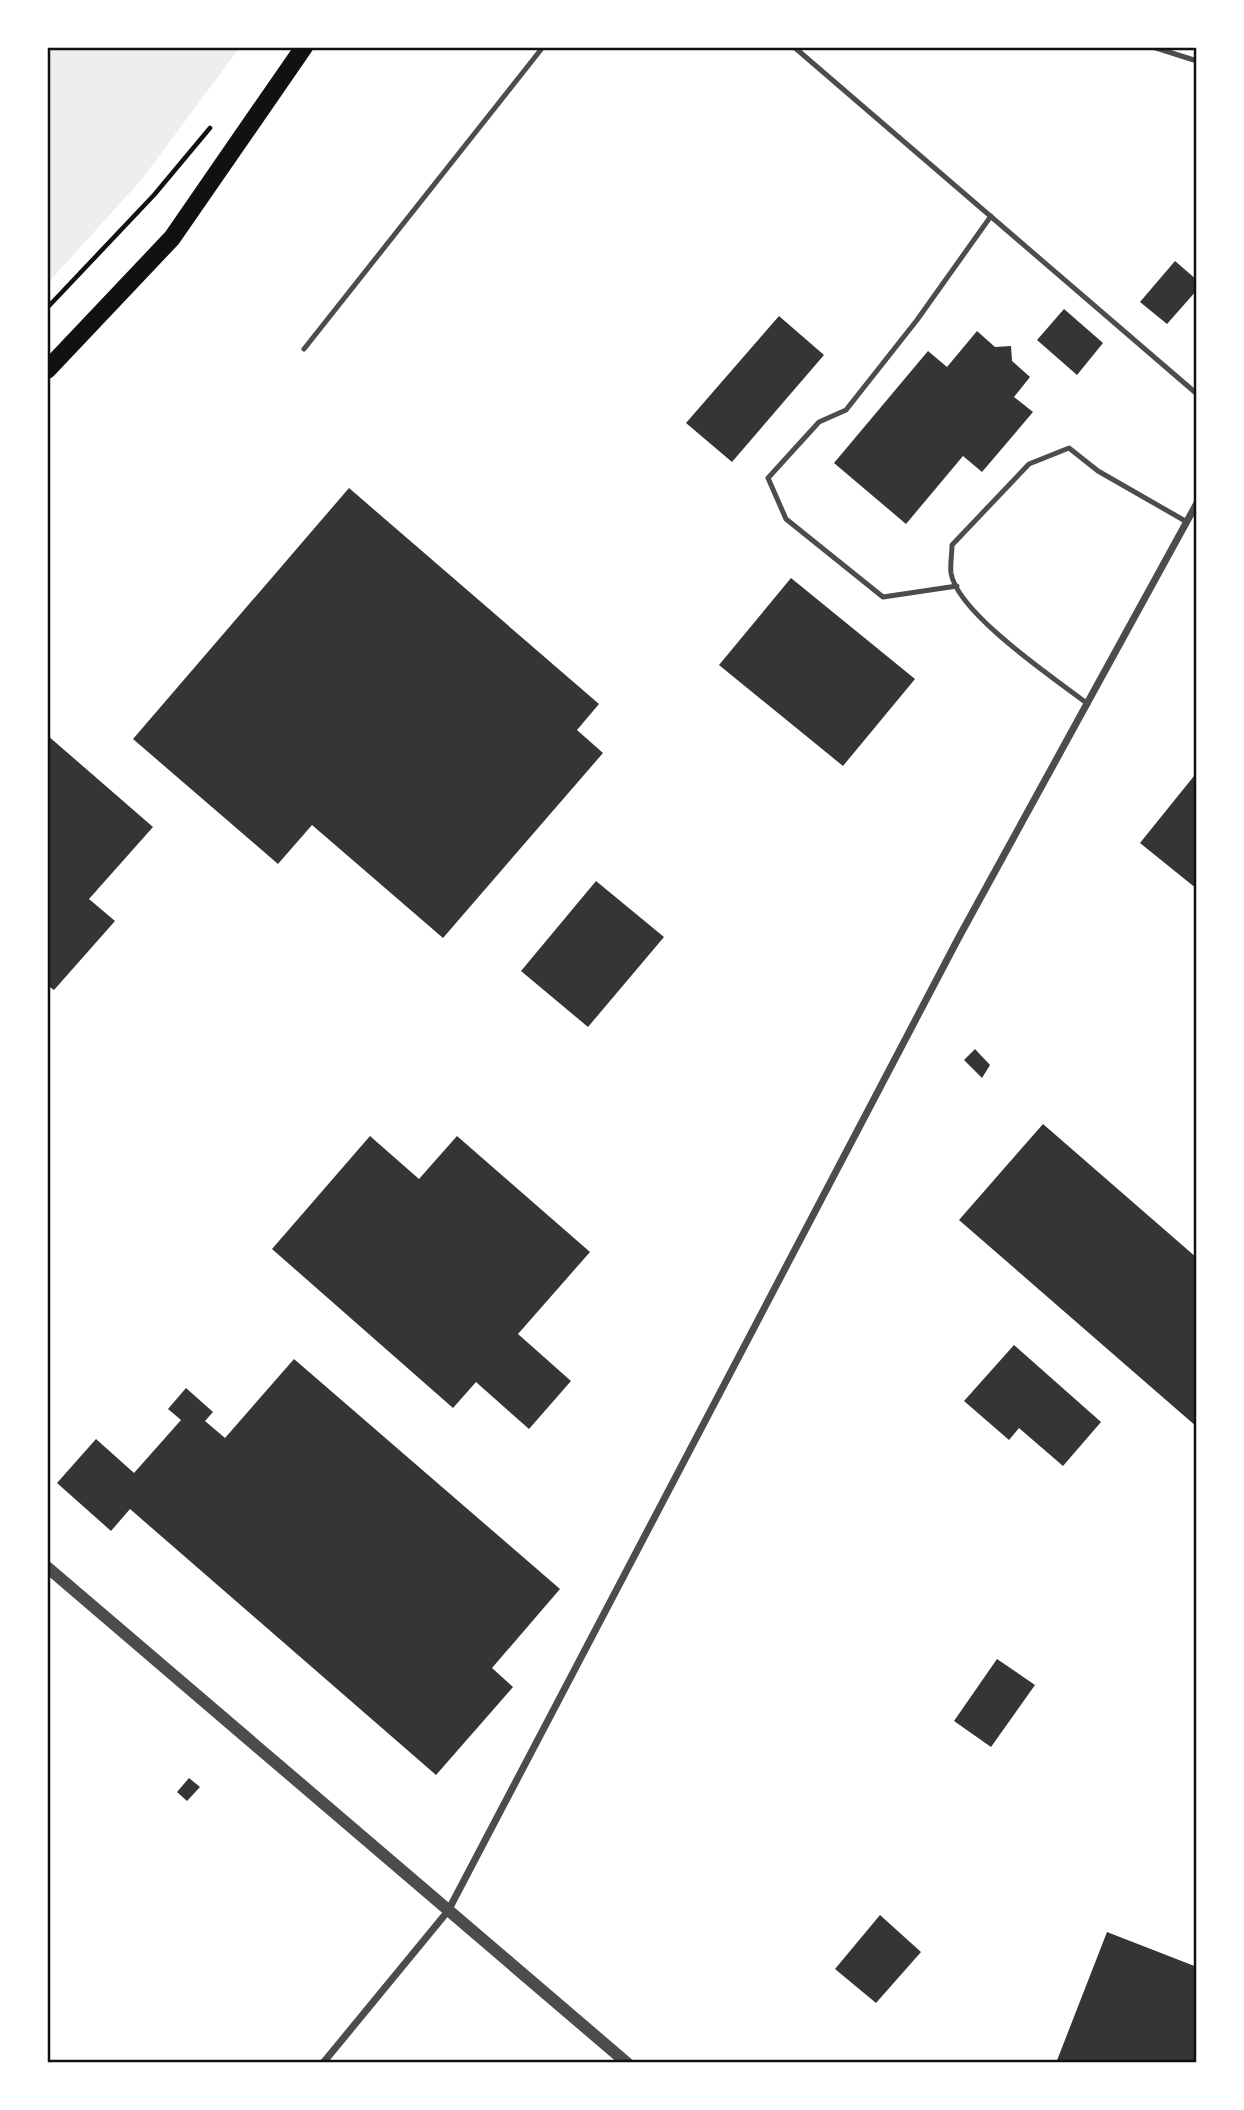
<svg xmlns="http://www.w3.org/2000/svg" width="1244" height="2110" font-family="'Exo 2',sans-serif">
<rect width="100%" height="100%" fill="#fff"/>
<path fill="#eee" d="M47,47H240L142,179L47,284Z"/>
<path fill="#353535" d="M1175,261L1197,280V290L1167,324L1140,302Z
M1064,309L1103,343L1077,375L1037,340Z
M779,316L824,355L732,462L686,423Z
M977,331L995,347L1011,346L1012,361L1030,377L1014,397L1033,412L982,472L963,456L906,524L834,463L928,351L947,367Z
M349,488L599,704L577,730L603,753L443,938L312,825L278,864L133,739Z
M791,578L915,679L843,766L719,665Z
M47,735L153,827L89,899L115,921L54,990L47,985Z
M1194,776L1197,779V889L1140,843Z
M596,881L664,937L588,1027L521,971Z
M975,1049L990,1065L982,1078L964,1060Z
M1043,1124L1197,1258V1427L959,1220Z
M370,1136L419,1179L457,1136L590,1252L518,1334L571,1381L529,1429L476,1382L453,1408L272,1249Z
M1014,1345L1101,1422L1063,1466L1019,1428L1009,1440L964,1401Z
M294,1359L560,1589L492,1668L513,1687L436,1775L130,1509L111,1531L57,1483L96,1439L134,1473L181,1420L168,1409L186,1388L213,1412L205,1421L225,1438Z
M997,1659L1035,1685L991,1747L954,1721Z
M189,1778L200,1787L187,1801L177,1792Z
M880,1915L921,1952L876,2003L835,1969Z
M1107,1932L1197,1967V2063H1056Z"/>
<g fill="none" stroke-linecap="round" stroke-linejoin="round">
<path stroke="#111" stroke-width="4.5" d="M47,308L154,195L210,128"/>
<path stroke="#4c4c4c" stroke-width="5" d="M794,47L1197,394
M1153,47L1197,61
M304,349L543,47
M957,586L883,597L786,519L768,478L819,422L846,410L917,320L991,216
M1088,704C1055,679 957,613 951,573C950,564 952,554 952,545L1029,464L1069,448L1098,471L1187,522"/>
<path stroke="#4c4c4c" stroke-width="7" d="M323,2063L448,1911L959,937L1197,503"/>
<path stroke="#4c4c4c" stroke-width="12" d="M47,1567L627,2063"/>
<path stroke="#111" stroke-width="18" d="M47,370L172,238L304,47"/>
</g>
<rect width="1244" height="2110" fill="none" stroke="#ffffff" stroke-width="98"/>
<rect x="49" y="49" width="1146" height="2012" fill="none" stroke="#111" stroke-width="2.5"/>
</svg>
